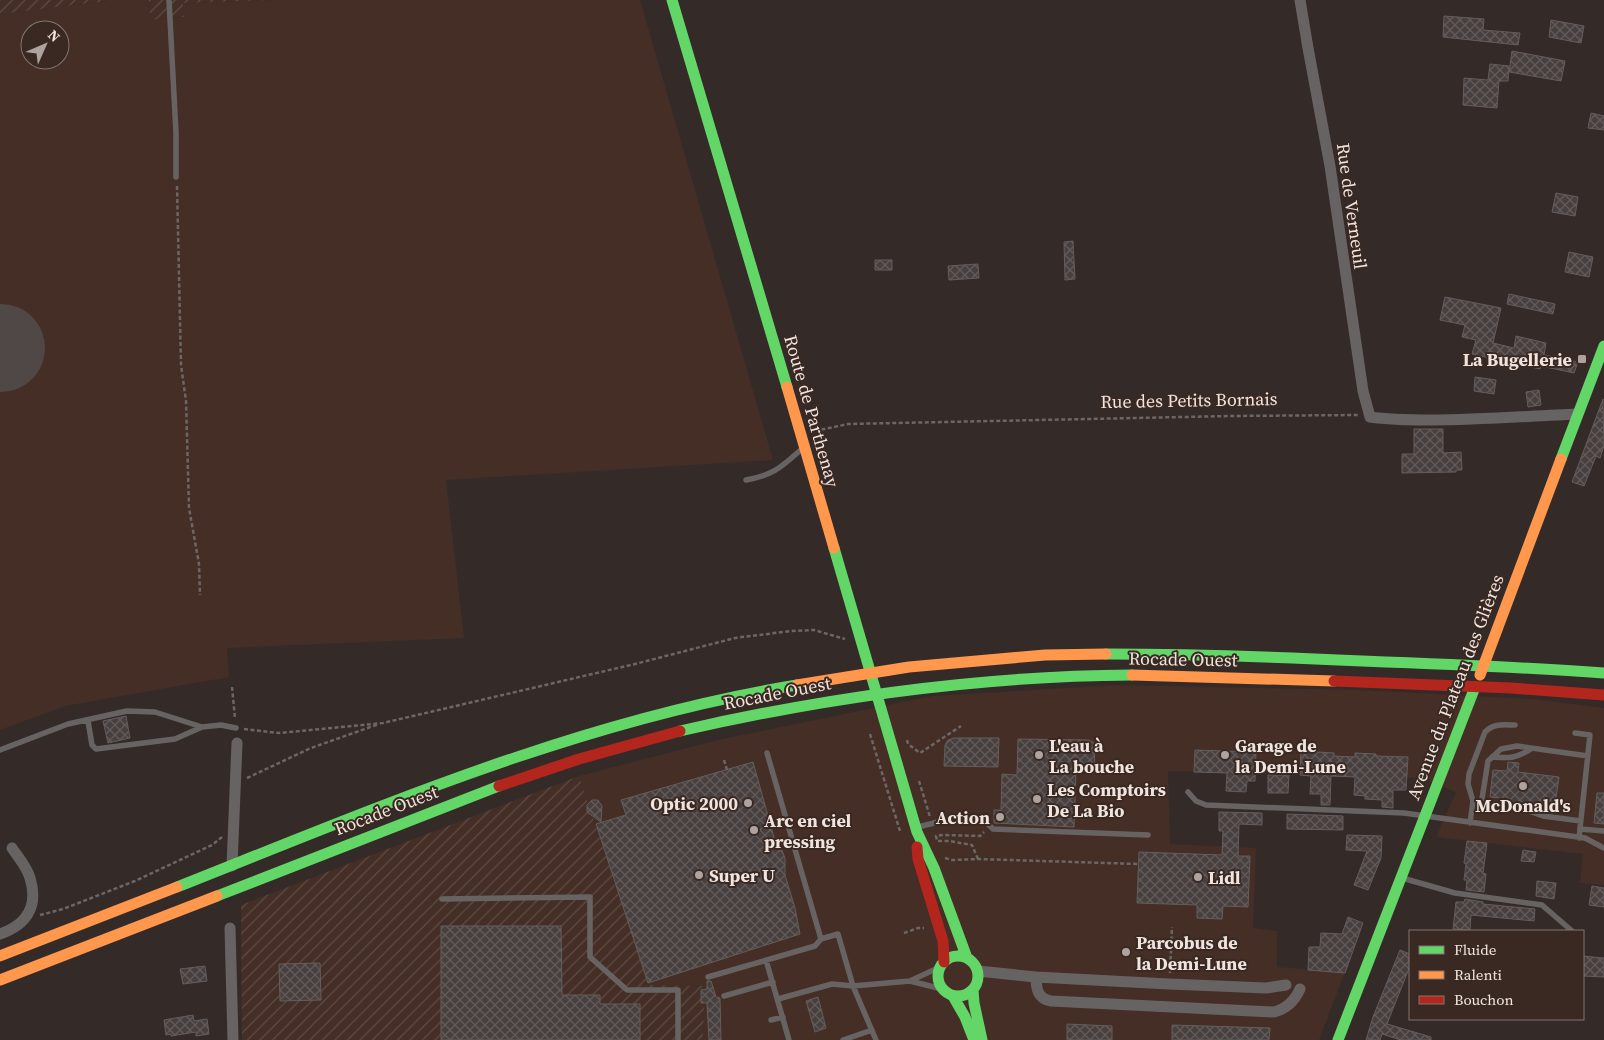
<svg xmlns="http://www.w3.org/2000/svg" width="1604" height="1040" font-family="'Source Serif 4',serif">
<defs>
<pattern id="industrial-furrows" width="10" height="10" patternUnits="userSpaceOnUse" patternTransform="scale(1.25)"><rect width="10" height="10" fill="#442e26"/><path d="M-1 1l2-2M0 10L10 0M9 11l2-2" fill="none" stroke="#5f4c45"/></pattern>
<pattern id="building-cross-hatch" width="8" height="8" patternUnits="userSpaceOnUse" patternTransform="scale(1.25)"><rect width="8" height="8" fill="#47403f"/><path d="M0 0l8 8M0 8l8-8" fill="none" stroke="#625b5a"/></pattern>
</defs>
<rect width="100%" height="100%" fill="#342b28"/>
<path fill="#442e26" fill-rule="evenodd" d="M115,0H149L150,20L184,17L183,3L273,0H640L773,460L446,480L464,638L227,648L229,677L65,706L0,730V14ZM30,30H60V60H30Z
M1118,685L1359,690L1533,699L1604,708V885L1580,883L1583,854L1436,837L1456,792L1420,778L1168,771L1170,844L1256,848L1253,928L1277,931V967L1345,972L1319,1040H703L705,986L649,985L579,776L718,740L932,696Z"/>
<path fill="url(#industrial-furrows)" d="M0,0H115L0,14Z
M149,0H273L183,3L184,17L150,20Z
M579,776L649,985L705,986L703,1040H242L241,905Z"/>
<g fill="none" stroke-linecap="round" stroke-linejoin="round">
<path stroke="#504846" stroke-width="88" d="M0,348H1"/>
</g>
<path fill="url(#building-cross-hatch)" stroke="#655d5d" d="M1444,16L1484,19L1483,30L1520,33L1518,45L1443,37Z
M1551,20L1584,26L1581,43L1549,37Z
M1512,51L1565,61L1561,81L1509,72Z
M1490,64L1509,66L1508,81H1499L1497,108L1463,105L1464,78L1488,80Z
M1591,113L1604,116V130L1588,128Z
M1556,193L1578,197L1575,216L1552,212Z
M1073,241L1075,279L1065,280L1064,242Z
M1569,252L1593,257L1589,277L1565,272Z
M875,260H892V270H875Z
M978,264L979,278L949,280L948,266Z
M1509,294L1555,304L1553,314L1507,304Z
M1445,297L1501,308L1493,343L1514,348L1516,336L1546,343L1544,355L1578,362L1574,373L1541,366L1540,369L1472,354L1476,340L1462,337L1465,325L1440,320Z
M1475,377L1496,380L1494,394L1474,391Z
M1539,390L1541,405L1528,407L1526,392Z
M1603,399L1604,446L1600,458L1596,456L1584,486L1572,482Z
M1414,429H1443V453L1461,452L1462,470H1456V472L1402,473V454H1414Z
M126,716L130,738L108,743L103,721Z
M954,738H999L998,767L944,766L945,745L948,740Z
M1018,739L1089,740L1094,743L1095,770L1076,769L1074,827L994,823V810H1001L1002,774L1017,775Z
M1195,750L1256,752L1255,781H1247L1246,792L1226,791L1227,773L1194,772Z
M1301,751L1334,753V756L1355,757V753L1376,754V756L1408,757L1406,790H1393V808L1382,807V800L1365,799V796L1354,795L1355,777L1331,776L1330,805H1321V794H1310L1311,776L1300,775Z
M753,762L775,841L781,848L785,858V875L795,908L800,934L648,983L596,824L626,815L621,800Z
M1508,762L1519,763L1518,772L1559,777L1555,805L1544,803V806L1500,801V798L1490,797L1493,770L1507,771Z
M1268,775H1289L1288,793H1268Z
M1597,793H1604V824L1594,823Z
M592,800H598L602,806L601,822L587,812V805Z
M1219,812L1262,813V825L1239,824L1238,856H1250L1248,907L1223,906L1222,919L1197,918V905L1137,903L1139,852L1222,855L1223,831H1219Z
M1287,814L1343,816V830L1287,829Z
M1347,835L1382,836L1381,858L1368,890L1354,885L1367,851L1346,850Z
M1467,841L1487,843L1483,873L1486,874L1484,892L1466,890L1467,880H1464L1466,864L1464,863Z
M1523,850L1536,852L1534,862L1521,861Z
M1537,881L1556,883L1554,899L1536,896Z
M1592,886L1604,888V907L1589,905Z
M1465,899L1483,902V904L1535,909L1534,921L1471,915L1470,930L1453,929L1456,902H1464Z
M1348,917L1363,923L1345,973L1308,970L1309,947H1320L1321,933L1342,934Z
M441,926H561L562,995H600V1004H640V1040H441Z
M1400,950L1410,954V966L1387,1024L1431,1037V1040H1401L1382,1034L1380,1040H1366L1373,1017Z
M1583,956L1604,958V977L1583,976Z
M320,963L321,1000L280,1001L279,964Z
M205,966L207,981L183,984L180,969Z
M707,981H711L716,997L720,998L721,1040H709L707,1003H701V990L707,989Z
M818,997L826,1028L815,1032L806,1001Z
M193,1015L194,1021L207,1019L209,1034L196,1036V1032L171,1036V1034L166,1035L164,1020Z
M1067,1024L1112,1026V1040H1067Z
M1172,1025L1270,1028L1269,1040H1172Z"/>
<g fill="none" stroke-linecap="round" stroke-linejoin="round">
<path stroke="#6c6766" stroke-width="2.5" stroke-dasharray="4 2.5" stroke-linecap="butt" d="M177,186L181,365L186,401L189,508L199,564L200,595
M815,431L848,424L1231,416L1359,415
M232,687L235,718
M244,729L279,733L383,723L635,664L735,638L791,631L814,630L845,639
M870,734L900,831
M907,740L908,744L920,753L961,726
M724,760L727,770
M247,778L311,748L379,724
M919,781L930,817
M945,858L952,860L978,859L1138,864
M978,859L972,845L949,841H937L936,836L943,835L980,836L984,832
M40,915L63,909L135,881L212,845L222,837
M904,933L918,928H924
M1170,973L1172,927"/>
<path stroke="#686363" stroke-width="5.5" d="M169,0L176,133V177
M746,480C775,475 782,466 803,448
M88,721L92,745L96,749L175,739L202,727
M1575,733L1590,735L1579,838
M0,750L68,724L127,711L155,712L202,727L221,725L236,728
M767,753L821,939
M1492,757C1509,758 1515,759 1531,749
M1188,792L1196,801L1206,805L1404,813L1585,838L1604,848
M984,820L993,829L1148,835
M1581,821L1543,816L1526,810L1486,805L1483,803L1482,799L1488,761L1501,749L1517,746L1588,756
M1470,823L1473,801L1468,784L1469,774L1485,732C1494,723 1503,725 1515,725
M918,827L950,819
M1580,829L1604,831
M1402,878L1455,893L1542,905L1572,931
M442,899L590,897V957L627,990H678V1040
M766,960L789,1040
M708,977L815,946L821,939L838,934L853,986L910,981L940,967
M910,981L942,989
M724,996L773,982
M778,999L832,984L853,986L876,1040
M771,1020L783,1017
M843,1040L872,1030"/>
<path stroke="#686363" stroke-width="11" d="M1300,0L1308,48L1330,166L1363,391L1370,417C1391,420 1411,420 1431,420C1480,420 1528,416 1577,414
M232,866L237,743
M230,928L233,1040
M0,934C26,925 39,907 30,878C27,867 18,857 12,848
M978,971L1036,977L1169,984L1266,988L1286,985
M1036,977C1036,989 1038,999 1051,1001L1274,1012C1286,1009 1295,1000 1300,989"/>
<path stroke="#63d668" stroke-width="11" d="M672,0L787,387
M1561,459L1604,346
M834,548L917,832L934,868L967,958
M1106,654C1191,654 1277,657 1362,661C1443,664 1524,667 1604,673
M680,731C828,697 980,676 1132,675
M177,887C379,807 581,720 797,685
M217,896L499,786
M938 976a20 20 0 1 1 40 0a20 20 0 1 1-40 0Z
M973,990L974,1003L982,1040
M953,996L965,1017L974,1040
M1338,1040L1475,687"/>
<path stroke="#ff974d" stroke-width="11" d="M787,387L834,548
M1132,675L1334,681
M1480,675L1561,459
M797,685L909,667L1045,655L1106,654
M0,956L177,887
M0,980L217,896"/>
<path stroke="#b3261e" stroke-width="11" d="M1334,681L1511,688L1604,695
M499,786L579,759L680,731
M917,847L918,859L943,941L944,962"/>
</g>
<g fill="#aea39f" stroke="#3a2922" stroke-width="2">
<rect x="1577" y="354" width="10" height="10" rx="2.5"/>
<circle cx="1039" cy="755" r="5"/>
<circle cx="1225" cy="755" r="5"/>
<circle cx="1523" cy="786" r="5"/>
<circle cx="1037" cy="799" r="5"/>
<circle cx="748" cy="803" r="5"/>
<circle cx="1000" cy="817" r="5"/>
<circle cx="754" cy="830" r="5"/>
<circle cx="699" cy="875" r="5"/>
<circle cx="1198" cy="877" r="5"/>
<circle cx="1126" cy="952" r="5"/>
</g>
<g text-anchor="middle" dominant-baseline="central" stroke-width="4" stroke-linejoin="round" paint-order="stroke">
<g font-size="18" fill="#f0e4df" stroke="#3a2922">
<text transform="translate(1352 206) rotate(82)">Rue de Verneuil</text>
<text transform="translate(1189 400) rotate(-1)">Rue des Petits Bornais</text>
<text transform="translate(812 411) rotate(74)">Route de Parthenay</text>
<text transform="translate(1183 659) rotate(1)">Rocade Ouest</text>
<text transform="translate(1455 687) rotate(-69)">Avenue du Plateau des Glières</text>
<text transform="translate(777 693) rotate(-11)">Rocade Ouest</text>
<text transform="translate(386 810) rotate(-21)">Rocade Ouest</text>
</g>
<g font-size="18" font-weight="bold" fill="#f0e4df" stroke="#3a2922" text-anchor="start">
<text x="1572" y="359" text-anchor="end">La Bugellerie</text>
<text x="1049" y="745">L'eau à<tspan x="1049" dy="21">La bouche</tspan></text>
<text x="1235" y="745">Garage de<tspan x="1235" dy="21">la Demi-Lune</tspan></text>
<text x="1047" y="789">Les Comptoirs<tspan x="1047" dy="21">De La Bio</tspan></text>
<text x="738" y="803" text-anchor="end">Optic 2000</text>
<text x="1523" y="805" text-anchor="middle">McDonald's</text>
<text x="990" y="817" text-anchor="end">Action</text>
<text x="764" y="820">Arc en ciel<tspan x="764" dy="21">pressing</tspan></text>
<text x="709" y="875">Super U</text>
<text x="1208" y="877">Lidl</text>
<text x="1136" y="942">Parcobus de<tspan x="1136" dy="21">la Demi-Lune</tspan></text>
</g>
</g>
<rect x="1409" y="930" width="175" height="90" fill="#3a2922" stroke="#83746e"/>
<rect x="1419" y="946" width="25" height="8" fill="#63d668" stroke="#83746e"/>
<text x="1454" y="955" font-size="15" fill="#f0e4df">Fluide</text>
<rect x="1419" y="971" width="25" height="8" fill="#ff974d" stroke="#83746e"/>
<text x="1454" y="980" font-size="15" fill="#f0e4df">Ralenti</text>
<rect x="1419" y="996" width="25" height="8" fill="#b3261e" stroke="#83746e"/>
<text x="1454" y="1005" font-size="15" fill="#f0e4df">Bouchon</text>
<g transform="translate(45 45) rotate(45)"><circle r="24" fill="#3a2922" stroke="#83746e"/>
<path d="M0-4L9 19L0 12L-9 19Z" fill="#aea39f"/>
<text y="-8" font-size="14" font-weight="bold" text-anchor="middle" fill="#f0e4df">N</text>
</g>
</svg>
